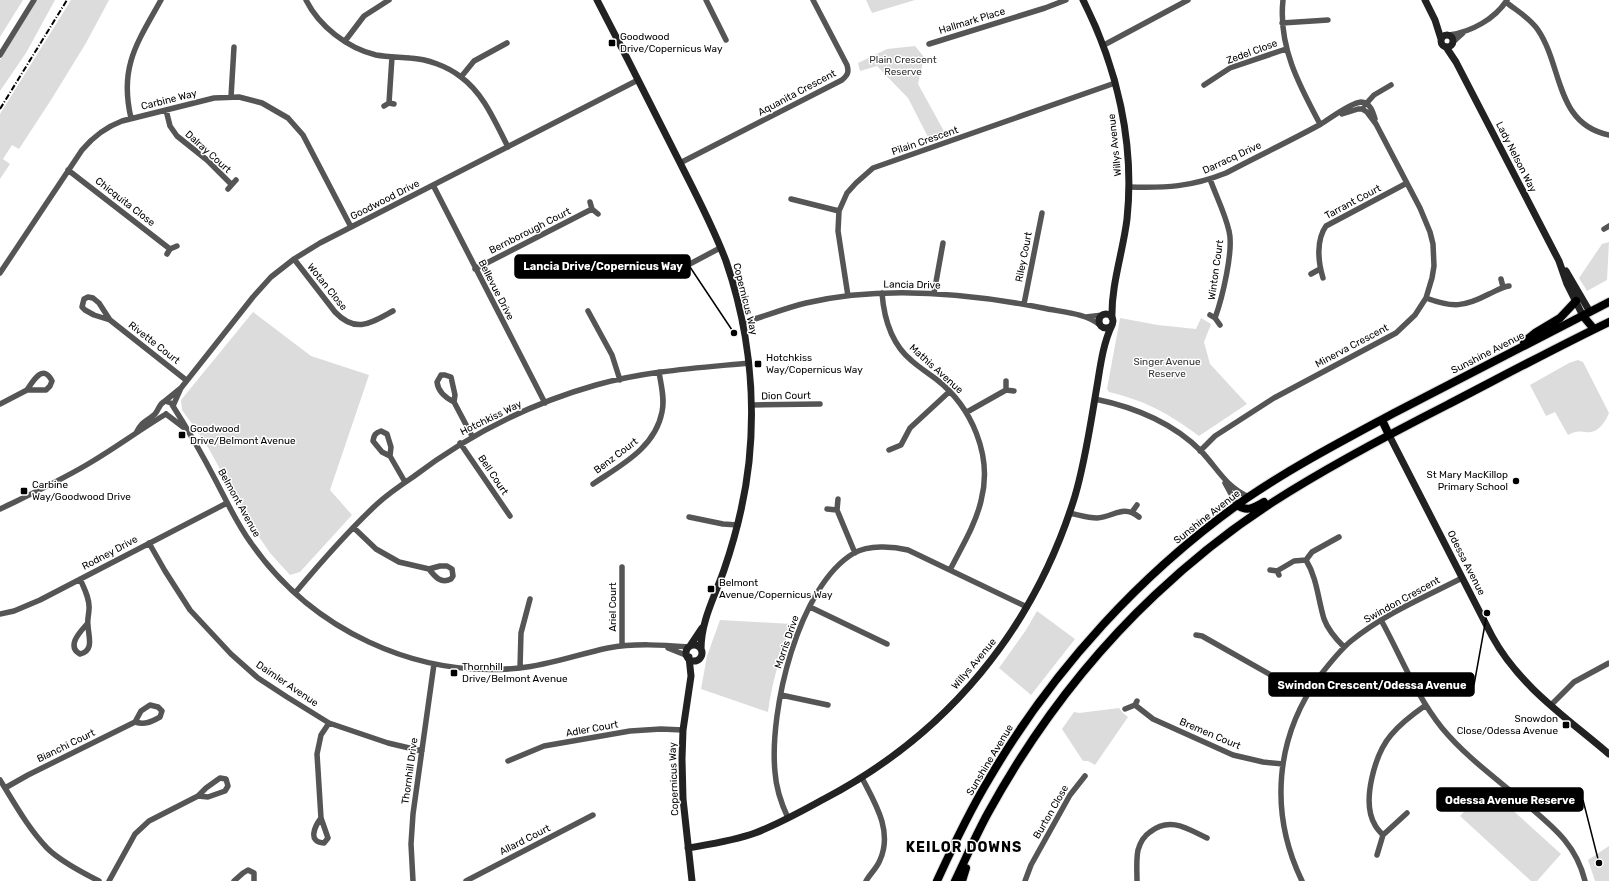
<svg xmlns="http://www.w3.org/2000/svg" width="1609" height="881" font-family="Rubik,sans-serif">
<rect width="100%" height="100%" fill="#fff"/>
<path fill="#dcdcdc" d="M0,0H23L0,37Z
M37,0H55L26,53L0,91V60Z
M71,0H109L86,43L51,100L19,149L12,145L3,159L10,164L0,179V114Z
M866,0H915L872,13Z
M915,46L924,57L918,84L945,133L929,139L908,98L877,66L860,71L858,63L887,49Z
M1609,242L1607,280L1587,291L1579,278L1602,244Z
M253,312L311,356L369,375L330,490L352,515L300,572L290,575L270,553L250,524L209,449L195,428L182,410L181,400Z
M1120,318L1158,325L1196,329L1201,318L1211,324L1204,342L1210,364L1247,404L1199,436C1168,413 1146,401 1109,392L1107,389Z
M1578,360L1583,362L1609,413C1606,421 1599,431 1591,432C1581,433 1579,429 1568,435L1555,412L1546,416L1530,385L1569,363Z
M1037,611L1075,639L1031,695L999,668L1026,630Z
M720,620L792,624C781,653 772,681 768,712L701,689L707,656Z
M1119,708L1123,713L1128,717L1095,765L1088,761H1083L1062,729L1074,712L1079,713Z
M1487,787L1561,854L1537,881H1531L1460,816Z
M1609,846V881H1595L1588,860Z"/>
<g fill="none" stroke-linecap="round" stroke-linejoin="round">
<g stroke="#dbdbdb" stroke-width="10">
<path id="primary" d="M1583,316L1594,329
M1524,342L1535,333L1560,318L1576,301
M1382,420L1389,435
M1237,505C1247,512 1254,508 1264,502
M937,881C953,846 969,812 989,779C1053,669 1143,571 1247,498C1294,466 1344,440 1394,413C1465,376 1537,339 1609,302
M955,881C966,858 976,835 988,813C1032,733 1088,658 1155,595C1191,561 1231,529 1273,502C1329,466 1388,435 1447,405C1501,377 1555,348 1609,322
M962,881L966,868"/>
</g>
<path stroke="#555" stroke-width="5.5" d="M306,0C319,26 347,48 376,55C387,57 399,57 410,58C427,59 447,66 461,77C484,94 495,122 508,147
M706,0L726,40
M1283,0C1278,46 1299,85 1320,124
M1506,2C1517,11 1530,18 1538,30C1563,67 1555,124 1609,135
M1282,23L1328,20
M1449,35C1471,32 1495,19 1507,0
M345,41L364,16L389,0
M1453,42L1463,33
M929,44L1045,8L1066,0
M1104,45L1188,0
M0,55L34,0
M461,77L474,61L507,43
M1204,85L1230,68L1286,49
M231,97L234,47
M389,103L392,57
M1365,105L1374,95L1391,85
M384,106L389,103L394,104
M166,110L170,126L177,136L207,160L231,184
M1342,114L1358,109H1362
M131,118C119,67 137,43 161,0
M680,163L842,80C848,75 849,72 847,65L813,0
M68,170L170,249
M1210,179C1216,196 1225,213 1229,231C1234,250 1222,299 1215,318
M433,185L545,403
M1129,187C1166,188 1191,187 1226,173C1258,156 1290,141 1321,124C1331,118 1350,103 1361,102C1370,102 1373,112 1375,119
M228,189L236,180
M791,199L839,211
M590,202L592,209L598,214
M1604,229L1609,226
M167,254L170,249L177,246
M294,259L335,312C356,334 371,323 393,311
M475,269L592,209
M0,273L82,150C93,137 106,127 122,121L214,98L239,97L262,103L288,118L303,135L351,227
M1311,274L1320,269
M669,275L720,248
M1323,278C1318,262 1316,240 1326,226L1407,183
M1501,279L1503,287
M882,293C884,319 891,344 912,361C920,368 928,373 936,379C972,407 993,456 981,501C975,526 961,548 950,570
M934,293L943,243
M848,296L838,231L839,211L847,193L856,183L873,168L1115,83
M1426,298C1453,308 1464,307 1489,294C1496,291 1502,287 1509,286
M1024,304L1042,213
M588,311L612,355L620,380
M1210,315L1215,318L1220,325
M1086,317L1103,315
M110,320L94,315L85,310L82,307L84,299L88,297L93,298L99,303L110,320L186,380
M742,323C763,317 785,308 806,303C882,285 967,293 1043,308C1061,312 1086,313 1100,325
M1006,381V390
M1095,399C1134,407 1172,422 1201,451C1218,469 1225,486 1249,497
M165,401L181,388L253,297L271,277L294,259L320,243L638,80
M454,402C446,398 438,391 437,382L441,375H445L451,377L455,395L454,402L472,436
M0,404L27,390H46L50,386L52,381C43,363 33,381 27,390
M752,405L820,404
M173,406L181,388
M967,412L1006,390L1014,391
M166,414L183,427
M136,433C143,420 146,422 155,414C159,409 159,404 165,401L171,403C187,428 202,454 216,481C227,502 237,524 251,543C311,629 415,679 520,668C550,665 579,654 608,648C635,643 663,645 689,647
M460,443L510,516
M889,450L901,445L910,428L950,391
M1200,451L1215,436L1274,398L1396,333L1415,315L1426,298L1432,278L1434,266L1433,244L1430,232L1420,208L1376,124L1367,112L1362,109
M390,456L391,447L387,434L381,431C375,433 374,435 373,441L382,452L390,456L405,482
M1225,483L1237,505
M593,484C621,465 655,448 662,412C665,399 661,385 659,372
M838,499L837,510L855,553
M0,509C31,494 64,479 93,461C118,446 141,429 166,414
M827,509L837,510
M1132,512L1137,505
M1069,513C1079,515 1088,518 1097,518C1114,517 1123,504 1139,517
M689,517L723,524L738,525
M354,528L376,549L399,562L429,569L440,566H447L452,569L453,576L451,579C441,584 435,577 429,569
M149,543L165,571L190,610L231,654L258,678L287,697L329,723L388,743L422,751
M1306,560C1317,578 1318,599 1324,619C1328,630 1336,639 1344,647
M1306,560L1312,552L1339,537
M622,567V646
M1270,570L1277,571L1279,575
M1277,571L1294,561L1306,560
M80,579C84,588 90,599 89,609C89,614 87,620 88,625C88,635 95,651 80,654C66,646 80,632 87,624
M295,593C321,562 347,532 377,504C388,494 401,485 413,477C468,435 529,404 596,385C646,371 697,368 749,363
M810,607L887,644
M0,614L14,611L40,600L227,503
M1381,620C1401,656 1416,696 1442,728C1466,757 1497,779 1525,803C1553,827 1576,844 1585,881
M1196,635L1202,636L1306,695
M668,648L688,656
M520,668L521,633L530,599
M781,695L828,705
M1135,705L1153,719L1233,755L1263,762L1283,764
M1551,705L1574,682L1609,663
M1125,709L1135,705L1137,701
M508,761L544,746L630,731L661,729L683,730
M862,778C875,803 893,831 880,860C877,868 870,874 866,881
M0,780C15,804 28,828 47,848C60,861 83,873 99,881
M5,788L28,775L135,722L141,711L150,705L158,707L162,711L160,717C151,722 145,725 135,722
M321,818C315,826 307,842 324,843L328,838L321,818L317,754L321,735L329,723
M788,818C781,803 776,788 775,772C769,711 798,586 854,553C869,545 892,546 908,550L1027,607
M1383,835C1380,832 1377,829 1375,825C1361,802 1375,754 1391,735C1401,723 1413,714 1426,705
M1377,855L1383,835L1407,813
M109,881L135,834L149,821L198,796L206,788L220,778L226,779L228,786L225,791L208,797L198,796
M234,881L243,873L248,870L254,873V881
M413,881L411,844L413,814L434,664
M466,881L593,815
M1025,881L1031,865L1070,795L1085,776
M1137,881C1137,871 1136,860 1138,850C1140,843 1144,836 1150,832C1170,816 1188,829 1207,838
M1302,881C1269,813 1275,738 1319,677C1329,664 1339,651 1351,641C1384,614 1425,597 1462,578"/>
<path stroke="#222" stroke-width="7" d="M597,0C622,48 647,97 671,145C690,183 711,221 726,261C748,325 756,395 749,462C745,499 736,535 724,570C715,596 701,621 701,649
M1083,0C1117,67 1135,143 1127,219C1123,252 1111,285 1112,318
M1425,0L1435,20L1441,39
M1441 41a6 6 0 1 1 12 0a6 6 0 1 1-12 0Z
M1446,47L1456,62L1559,261L1567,284L1583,316
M1566,271L1590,312
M1099 321a7 7 0 1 1 14 0a7 7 0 1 1-14 0Z
M1389,435L1492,636C1519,686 1567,718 1609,754
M686 653a8 8 0 1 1 16 0a8 8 0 1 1-16 0Z
M690,646L702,628
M689,657L691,676L683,730L682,759L683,799L692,881
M688,848C711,844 733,841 755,833C779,824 802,811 824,799C948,734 1034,629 1075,496C1085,462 1090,427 1096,392C1100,370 1102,346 1112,325"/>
<use href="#primary" stroke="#000" stroke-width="8"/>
<path stroke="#000" stroke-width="2" stroke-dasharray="6 2 1 2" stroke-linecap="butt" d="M0,109L67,0"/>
</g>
<g fill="#000" stroke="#fff" stroke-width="1.5">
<rect x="608" y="39" width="8" height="8" rx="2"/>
<rect x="754" y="360" width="8" height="8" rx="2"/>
<rect x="178" y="431" width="8" height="8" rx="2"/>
<circle cx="1516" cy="481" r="4"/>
<rect x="20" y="487" width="8" height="8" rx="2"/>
<rect x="707" y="585" width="8" height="8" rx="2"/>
<rect x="450" y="669" width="8" height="8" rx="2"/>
<rect x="1562" y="721" width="8" height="8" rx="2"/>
</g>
<g text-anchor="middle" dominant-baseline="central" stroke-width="3" stroke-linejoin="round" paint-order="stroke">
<g font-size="10" fill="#000" stroke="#fff">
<text transform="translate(972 21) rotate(-17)">Hallmark Place</text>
<text transform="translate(1252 52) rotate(-20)">Zedel Close</text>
<text transform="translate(797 93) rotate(-28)">Aquanita Crescent</text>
<text transform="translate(169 100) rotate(-14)">Carbine Way</text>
<text transform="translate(925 141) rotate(-19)">Pilain Crescent</text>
<text transform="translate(1115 145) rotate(-96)">Willys Avenue</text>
<text transform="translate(208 152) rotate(42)">Dalray Court</text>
<text transform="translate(1516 157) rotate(63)">Lady Nelson Way</text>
<text transform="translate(1232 158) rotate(-25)">Darracq Drive</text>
<text transform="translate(385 200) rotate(-27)">Goodwood Drive</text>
<text transform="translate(125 202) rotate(38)">Chicquita Close</text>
<text transform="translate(1353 202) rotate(-28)">Tarrant Court</text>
<text transform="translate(530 231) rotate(-27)">Bernborough Court</text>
<text transform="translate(1024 257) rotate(-79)">Riley Court</text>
<text transform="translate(1216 270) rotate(-82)">Winton Court</text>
<text transform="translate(912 285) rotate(1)">Lancia Drive</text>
<text transform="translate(327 287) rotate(51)">Wotan Close</text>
<text transform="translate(496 290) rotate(63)">Bellevue Drive</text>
<text transform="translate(745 299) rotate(76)">Copernicus Way</text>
<text transform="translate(154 343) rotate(38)">Rivette Court</text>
<text transform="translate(1352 346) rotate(-28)">Minerva Crescent</text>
<text transform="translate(1488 353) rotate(-27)">Sunshine Avenue</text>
<text transform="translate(936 369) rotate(42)">Mathis Avenue</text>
<text transform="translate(786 396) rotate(-1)">Dion Court</text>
<text transform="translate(491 418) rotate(-26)">Hotchkiss Way</text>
<text transform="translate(616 456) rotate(-37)">Benz Court</text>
<text transform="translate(493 475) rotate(56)">Bell Court</text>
<text transform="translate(239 503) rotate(61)">Belmont Avenue</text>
<text transform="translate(1207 517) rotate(-38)">Sunshine Avenue</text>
<text transform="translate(110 553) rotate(-28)">Rodney Drive</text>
<text transform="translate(1466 563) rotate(63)">Odessa Avenue</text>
<text transform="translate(1402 600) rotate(-29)">Swindon Crescent</text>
<text transform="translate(613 607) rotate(-90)">Ariel Court</text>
<text transform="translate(787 642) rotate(-71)">Morris Drive</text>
<text transform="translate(974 664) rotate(-50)">Willys Avenue</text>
<text transform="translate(287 684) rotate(34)">Daimler Avenue</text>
<text transform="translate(592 729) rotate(-10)">Adler Court</text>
<text transform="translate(1210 734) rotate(23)">Bremen Court</text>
<text transform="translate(66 746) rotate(-26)">Bianchi Court</text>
<text transform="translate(990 760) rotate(-59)">Sunshine Avenue</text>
<text transform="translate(410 771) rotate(-82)">Thornhill Drive</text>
<text transform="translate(674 779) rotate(-92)">Copernicus Way</text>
<text transform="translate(1051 812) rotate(-60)">Burton Close</text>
<text transform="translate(525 840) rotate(-27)">Allard Court</text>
</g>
<g font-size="10" fill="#000" stroke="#fff" text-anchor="start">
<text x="620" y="37">Goodwood<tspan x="620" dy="12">Drive/Copernicus Way</tspan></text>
<text x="766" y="358">Hotchkiss<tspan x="766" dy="12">Way/Copernicus Way</tspan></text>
<text x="190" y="429">Goodwood<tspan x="190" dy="12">Drive/Belmont Avenue</tspan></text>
<text x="1508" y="475" text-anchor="end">St Mary MacKillop<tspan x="1508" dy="12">Primary School</tspan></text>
<text x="32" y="485">Carbine<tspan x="32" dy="12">Way/Goodwood Drive</tspan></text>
<text x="719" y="583">Belmont<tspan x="719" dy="12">Avenue/Copernicus Way</tspan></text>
<text x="462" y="667">Thornhill<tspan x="462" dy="12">Drive/Belmont Avenue</tspan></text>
<text x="1558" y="719" text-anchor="end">Snowdon<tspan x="1558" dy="12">Close/Odessa Avenue</tspan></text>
</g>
<g font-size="10" fill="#333" stroke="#fff">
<text x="903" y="60">Plain Crescent<tspan x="903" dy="12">Reserve</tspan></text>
<text x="1167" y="362">Singer Avenue<tspan x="1167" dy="12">Reserve</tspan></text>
</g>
<g font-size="14" font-weight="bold" letter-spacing="1" fill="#000" stroke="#fff">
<text x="964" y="847">KEILOR DOWNS</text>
</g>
</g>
<path fill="none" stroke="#000" stroke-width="1.5" d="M734 333L690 267M1487 613L1474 685M1599 863L1583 800"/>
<g fill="#000" stroke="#fff" stroke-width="1.5">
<circle cx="734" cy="333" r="4"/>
<circle cx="1487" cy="613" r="4"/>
<circle cx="1599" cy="863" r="4"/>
</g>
<g fill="#000" stroke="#000" stroke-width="1.5">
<rect x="515" y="255" width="175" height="23" rx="4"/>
<rect x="1269" y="673" width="205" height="23" rx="4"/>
<rect x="1437" y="788" width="146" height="23" rx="4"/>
</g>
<g font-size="11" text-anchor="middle" font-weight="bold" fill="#fff">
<text x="603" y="270">Lancia Drive/Copernicus Way</text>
<text x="1372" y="689">Swindon Crescent/Odessa Avenue</text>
<text x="1510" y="804">Odessa Avenue Reserve</text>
</g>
</svg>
